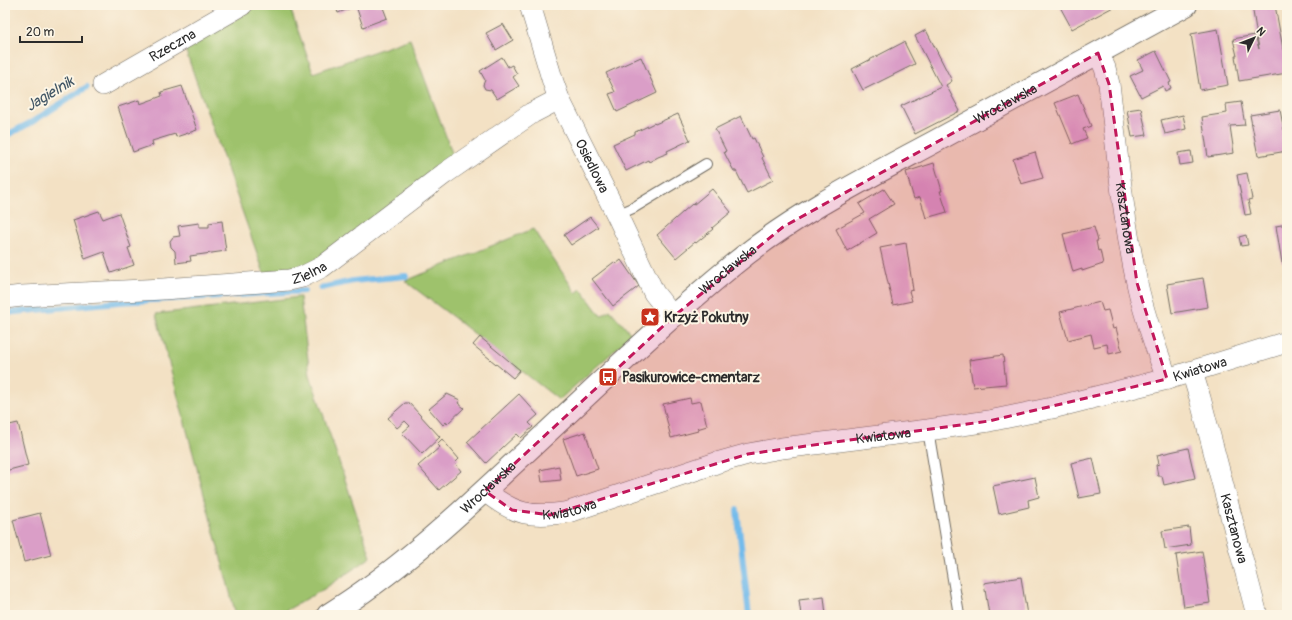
<svg xmlns="http://www.w3.org/2000/svg" width="1292" height="620" font-family="Pangolin,sans-serif">
<rect width="100%" height="100%" fill="#fcf5e5"/>
<filter id="ink" filterUnits="userSpaceOnUse"><feTurbulence type="fractalNoise" baseFrequency=".025" numOctaves="2"/><feDisplacementMap in="SourceGraphic" scale="8" xChannelSelector="R" yChannelSelector="G"/><feConvolveMatrix kernelMatrix="1 2 1 2 8 2 1 2 1" color-interpolation-filters="sRGB"/></filter>
<filter id="wash" filterUnits="userSpaceOnUse"><feTurbulence type="fractalNoise" baseFrequency=".012" numOctaves="4" result="noise"/><feDisplacementMap in="SourceGraphic" scale="16" xChannelSelector="R" yChannelSelector="G"/><feGaussianBlur stdDeviation="0.9" result="paint"/><feColorMatrix in="noise" values="0 0 0 0 0 0 0 0 0 0 0 0 0 0 0 0 0 1.4 0 .05"/><feComposite in="paint" operator="in"/></filter>
<g filter="url(#wash)">
<rect width="100%" height="100%" fill="#f3e1c4"/>
<path fill="#9ec26c" stroke="#64764c" d="M259,5H289L313,73L410,39L454,158L312,264L264,273L185,49Z
M533,229L576,293L581,289L601,316L610,310L632,335L559,400L453,317L405,281Z
M300,297L310,375L371,557L324,589L278,615H236L156,314Z"/>
<g fill="none" stroke-linecap="round" stroke-linejoin="round">
<path stroke="#73bbeb" stroke-width="6" d="M5,136L32,122L87,87
M321,288L353,281L406,276
M5,313L118,302L304,291
M737,510L749,615"/>
</g>
<g id="blocks">
<path fill="#da9ec7" d="M335,5H382L387,18L363,27L356,6L338,13Z
M1059,5H1117L1072,29Z
M1252,5H1275L1283,49L1284,48L1287,73L1239,81L1235,56H1237L1233,39L1255,35L1259,49Z
M503,24L513,40L496,50L486,33Z
M1218,29L1228,85L1200,90L1191,34Z
M926,30L952,81L946,85L960,111L915,134L901,106L941,87L915,36Z
M904,42L915,64L863,90L852,69Z
M1156,51L1171,82L1169,83L1171,88L1165,91L1163,86L1141,97L1130,76L1143,70L1138,60Z
M502,57L508,67L512,65L517,74L513,77L519,86L497,99L491,90L485,89L483,85L485,80L480,71Z
M641,57L657,93L617,112L609,94L615,92L606,73Z
M182,86L197,130L176,137L175,134L152,141L153,145L133,152L118,107L139,100L140,104L162,96L161,92Z
M1078,94L1091,126L1083,129L1087,138L1072,144L1055,103Z
M1241,102L1245,125L1230,126L1234,153L1208,157L1202,117L1227,113L1226,104Z
M1141,108L1147,135L1132,137L1127,110Z
M1280,110L1284,130L1287,129V151L1258,156L1250,115Z
M678,114L690,140L667,151L668,153L658,157L649,162L648,160L626,171L613,144L635,134V132L644,128L654,123L655,124Z
M1183,115L1186,129L1165,134L1161,120Z
M741,116L752,139L754,138L763,157L762,158L773,180L747,193L736,171H734L729,162L724,152L726,151L715,129Z
M1191,151L1193,163L1180,165L1178,153Z
M1035,152L1043,178L1021,184L1013,159Z
M934,163L942,191H940L947,212L926,218L920,197L914,199L906,172Z
M1247,173L1252,199L1248,200L1251,214L1245,215L1237,175Z
M712,189L731,212L712,228L713,229L696,243L695,242L676,258L657,235L692,204L693,205Z
M884,189L894,204L869,219L877,233L847,251L836,229L865,213L859,204Z
M99,211L103,219L119,213L131,247L128,248L134,265L111,273L104,252L85,259L73,220Z
M590,217L598,227L571,245L564,235Z
M222,221L226,251L190,256L191,261L176,263L175,251L171,247L170,241L173,237L180,236L178,226L199,223V227H209V223Z
M1287,224V262L1282,263L1276,226Z
M1094,227L1098,241H1096L1098,251L1100,250L1103,264L1082,271V269L1073,272L1063,234Z
M1246,235L1248,245L1241,246L1239,237Z
M906,243L913,290L909,291L912,301L893,305L880,248Z
M621,260L639,286L613,306L592,279L614,262L616,264Z
M1203,278L1208,307L1172,313L1167,284Z
M1100,302L1103,311L1108,310L1113,329L1116,328L1122,351L1109,354L1107,344L1094,347L1091,334L1068,340L1060,312Z
M480,337L520,370L513,378L473,345Z
M1003,355L1006,384L973,387L969,360Z
M447,394L460,400L458,403L464,408L447,424L446,422L443,425L429,409Z
M519,394L538,415L529,423L533,427L521,438L517,434L486,463L467,442Z
M690,398L691,403L701,401L707,426L697,429L698,431L671,438L663,404Z
M405,403H409L440,437L422,454L402,433L410,426L405,421L397,428L388,418Z
M18,423L28,465L5,471V426Z
M585,432L598,469L576,476L563,439Z
M442,439L459,459L455,463L461,471L439,490L418,466L440,447L437,444Z
M1188,448L1195,478L1164,485L1162,476H1158L1156,465L1159,464L1157,455Z
M1093,458L1101,494L1079,498L1071,463Z
M559,466L561,480L542,482L540,470Z
M1035,477L1039,497L1028,500L1029,507L999,514L993,486Z
M40,513L51,555L24,562L13,520Z
M1189,527L1191,545L1165,549L1162,531Z
M1202,551L1210,603L1184,607L1176,555Z
M1021,577L1027,615H989L984,583Z
M824,597L826,615H801L799,600Z"/>
</g>
</g>
<g filter="url(#ink)">
<use href="#blocks" fill-opacity="0" stroke="#716b61" stroke-width="1"/>
<g fill="none" stroke-linecap="round" stroke-linejoin="round">
<g stroke="#716b61" stroke-width="12">
<path id="service" d="M617,215L633,208L706,164
M928,430L959,615"/>
</g>
<g stroke="#716b61" stroke-width="22">
<g id="minor">
<path id="s1" d="M530,5L553,82L559,99L617,215L654,293L673,317"/>
<path id="s2" d="M1098,53L1105,68L1109,84C1117,150 1123,218 1137,283C1144,316 1156,348 1167,379"/>
<path id="s3" d="M103,85L242,5"/>
<path id="s4" d="M5,298L22,296L163,289L289,280L302,277L322,267L444,174L532,113L559,99"/>
<path id="s5" d="M1192,372L1200,398L1257,615"/>
<path id="s6" d="M485,491C514,515 532,518 569,512L716,463L748,454L782,448L928,430L989,421L1052,408L1167,379L1287,342"/>
</g>
</g>
<g stroke="#716b61" stroke-width="24">
<g id="tertiary">
<path id="s7" d="M328,615C396,573 455,518 513,464C586,397 657,327 734,264C795,214 865,179 934,142C1018,97 1102,51 1186,5"/>
</g>
</g>
<use href="#service" stroke="#fff" stroke-width="10"/>
<use href="#minor" stroke="#fff" stroke-width="21"/>
<use href="#tertiary" stroke="#fff" stroke-width="22"/>
</g>
</g>
<path fill="#c2185b" fill-opacity="0.2" stroke="#c2185b" stroke-width="3" stroke-dasharray="8 5" stroke-linejoin="round" d="M1098,53L1109,84L1137,283L1167,379L989,421L748,454L550,515L512,510L485,491L673,317L783,227Z"/>
<defs>
<g id="sight-square" transform="scale(1)"><rect x="-9" y="-9" width="18" height="18" rx="4" fill="#c8321e" stroke="#fcf5e5"/><path d="M0-6L1.8-2.2L6-1.7L2.9 1.2L3.7 5.4L0 3.3L-3.7 5.4L-2.9 1.2L-6-1.7L-1.8-2.2Z" fill="#fff"/></g>
<g id="bus-square" transform="scale(1)"><rect x="-9" y="-9" width="18" height="18" rx="4" fill="#c8321e" stroke="#fcf5e5"/><path d="M-5-6H5V4H4V6H2V4H-2V6H-4V4H-5ZM-3.5-4V0h7V-4ZM-3.5 1.2v1.5H-2V1.2ZM2 1.2v1.5H3.5V1.2Z" fill="#fff"/></g>
</defs>
<g fill-rule="evenodd">
<use href="#sight-square" x="650" y="317"/>
<use href="#bus-square" x="608" y="377"/>
</g>
<g text-anchor="middle" dominant-baseline="central" stroke-width="4" stroke-linejoin="round" paint-order="stroke">
<g font-size="14" fill="#2b2b2b" stroke="#fcf5e5">
<text stroke="none"><textPath href="#s3" startOffset="80">Rzeczna</textPath></text>
<text stroke="none"><textPath href="#s7" startOffset="853">Wrocławska</textPath></text>
<text stroke="none"><textPath href="#s1" startOffset="173">Osiedlowa</textPath></text>
<text stroke="none"><textPath href="#s2" startOffset="168">Kasztanowa</textPath></text>
<text stroke="none"><textPath href="#s4" startOffset="306">Zielna</textPath></text>
<text stroke="none"><textPath href="#s7" startOffset="529">Wrocławska</textPath></text>
<text stroke="none"><textPath href="#s6" startOffset="739">Kwiatowa</textPath></text>
<text stroke="none"><textPath href="#s6" startOffset="415">Kwiatowa</textPath></text>
<text stroke="none"><textPath href="#s7" startOffset="205">Wrocławska</textPath></text>
<text stroke="none"><textPath href="#s6" startOffset="91">Kwiatowa</textPath></text>
<text stroke="none"><textPath href="#s5" startOffset="162">Kasztanowa</textPath></text>
</g>
<g font-size="14" font-weight="bold" fill="#2b2b2b" stroke="#fcf5e5" text-anchor="start">
<text x="664" y="317">Krzyż Pokutny</text>
<text x="622" y="377">Pasikurowice-cmentarz</text>
</g>
<g font-size="15" font-style="italic" fill="#415665" stroke="#fcf5e5">
<text transform="translate(50 94) rotate(-31)">Jagielnik</text>
</g>
</g>
<rect width="1292" height="620" fill="none" stroke="#fcf5e5" stroke-width="20"/>
<g transform="translate(1254 38) rotate(47)" stroke="#fcf5e5" stroke-width="3" paint-order="stroke">
<path d="M0-3L7 15L0 10L-7 15Z" fill="#2b2b2b"/>
<text y="-6" font-size="11" font-weight="bold" text-anchor="middle" fill="#2b2b2b">N</text>
</g>
<path d="M20 36v6h62v-6" fill="none" stroke="#2b2b2b" stroke-width="2"/>
<text x="26" y="36" font-size="12" fill="#2b2b2b" stroke="#fcf5e5" stroke-width="3" paint-order="stroke">20 m</text>
</svg>
